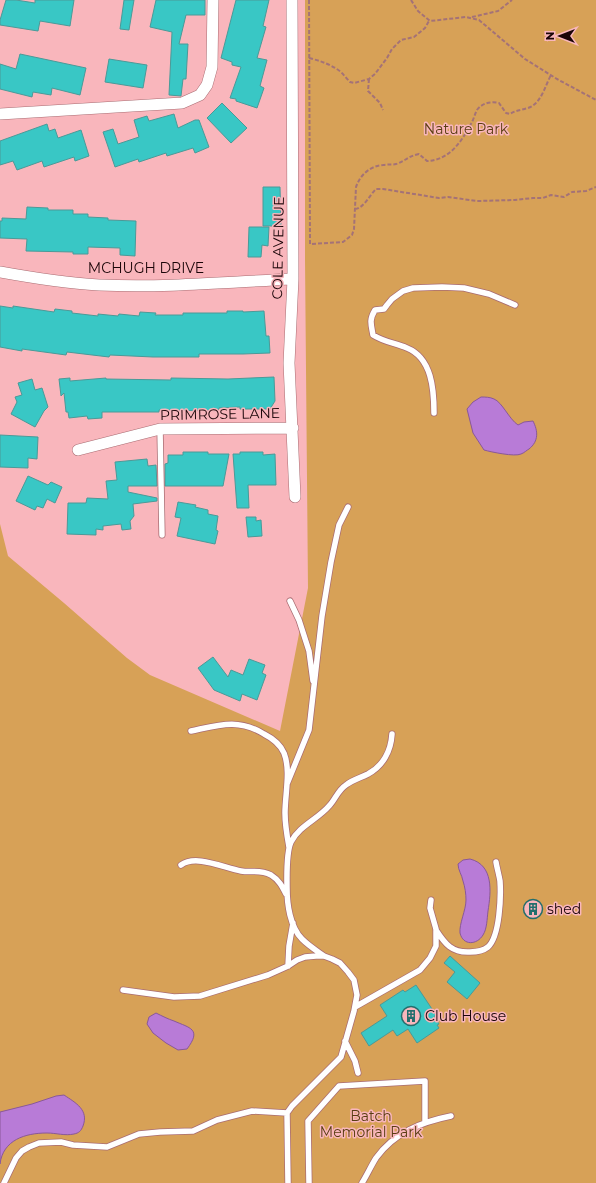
<svg xmlns="http://www.w3.org/2000/svg" width="596" height="1183" font-family="Montserrat,sans-serif">
<rect width="100%" height="100%" fill="#f9b6bc"/>
<path fill="#d7a157" d="M305,0H596V1183H0V524L8,556L64,603L127,658L150,675L280,731L308,588L305,259Z"/>
<path fill="#b87bd7" stroke="#895899" d="M481,397C485,397 490,397 494,399C502,402 509,419 518,425L524,422L533,421C538,431 539,441 529,449C527,450 524,453 521,454C515,457 491,452 484,450L473,433L467,409L473,402Z
M470,859C494,865 491,892 488,911C487,919 487,929 483,935C477,945 463,946 460,933C459,924 466,910 466,900C466,894 465,887 463,881C462,875 458,870 458,864L463,860Z
M156,1013C162,1016 168,1019 174,1021C190,1028 202,1029 187,1049L178,1050L166,1043L153,1033L147,1024L149,1017Z
M64,1095C76,1103 89,1110 83,1126C81,1131 79,1133 74,1134C65,1136 56,1133 47,1133C25,1133 3,1140 0,1164V1112L32,1104L56,1096Z"/>
<path fill="#39c7c5" stroke="#4a9a98" d="M6,0H16L35,3V0H74L70,26L40,21L38,31L0,25V20Z
M124,0H134L129,30L120,29Z
M156,0H205V15H186L179,44H188L186,79H183L181,96L169,95L172,32L150,27Z
M236,0H269L263,26L266,27L257,58L267,60L260,86L264,88L257,108L236,101V99L230,98L241,67L232,65V62L221,58Z
M20,54L86,68L80,95L52,88L51,95L33,92L32,97L0,89V64L16,69Z
M109,59L147,65L143,88L105,82Z
M222,103L247,128L231,143L207,118Z
M174,114L178,128L195,120H199L209,147L195,153L193,148L167,156L166,153L139,162L138,159L115,167L103,132L113,129L118,144L139,137L134,120L147,116L149,121Z
M47,124L49,131L55,129L58,138L81,130L89,156L75,161L74,157L44,167L42,161L17,170L13,161L0,165V141Z
M263,187H280L281,226H263Z
M27,207L48,208V210H73V214H88V217L108,218V220L136,221L135,256L120,255V248L88,247V254H73V252L26,251L27,239L0,238V221H2V218L26,219Z
M249,227H269L268,246L262,245L261,257H248Z
M0,306L13,308V306L54,312L55,309L72,311V313L98,316V314L118,316L119,314L139,316L140,312L156,313L155,315H183V313H227V311H243V312L264,311L266,336H269L270,353L243,354H199V357H153L110,355L109,357L67,352L66,355L22,349V351L0,347Z
M274,377L275,401L270,409H240V407L219,408L218,411L159,410V412H102V418L88,419L87,416L69,418L68,412H66L64,393L61,396L59,379L70,378V381L106,378V379L171,380V378L228,379Z
M32,379L35,390L42,388L48,407L44,411L35,427L11,414L17,402L15,397L22,395L18,383Z
M0,435L38,437L37,459L28,458V468L0,467Z
M183,452H208V454H229L223,486H165V464L168,463V455H183Z
M240,452H263V455L275,454L276,485H248L249,508H237L233,454H240Z
M147,459L148,466L156,465L157,486H128V492L157,498V501L133,504L134,516L130,521L131,529L122,530L121,524L103,526V530L96,529V535L67,534L68,503H86L87,498L108,499L106,481L117,480L115,462Z
M28,476L48,485L51,482L62,487L55,503L47,499L43,508L37,506L35,510L16,501Z
M178,502L196,505L195,507L208,510V514L218,516L216,530L218,531L215,544L177,536L181,518L175,517Z
M246,517H256V521L261,520L262,536L248,537Z
M213,657L228,677L231,670L243,675L249,659L265,665L262,673L266,675L257,700L242,694L240,701L214,690L198,668Z
M450,956L480,983L467,999L447,982L455,972L444,963Z
M416,985L436,1015L434,1016L439,1024L437,1025L439,1028L417,1043L408,1029L397,1036L393,1030L369,1046L361,1033L387,1016L380,1005L403,990L405,992Z"/>
<g fill="none" stroke-linecap="round" stroke-linejoin="round">
<g stroke="#a96c72" stroke-width="7">
<path id="service" d="M434,413C434,390 432,358 407,348C395,343 384,342 373,335C371,324 369,320 375,310L384,309L387,305L392,299L403,291L413,288L442,287L464,288L489,294L515,305
M160,429L162,535
M290,601L299,620L309,651L313,681
M191,731C219,725 238,718 264,734C272,738 280,744 284,753C291,771 285,794 285,813C285,825 287,836 289,847
M287,784L309,730L322,616L331,562L339,525L348,507
M181,865C196,854 224,868 241,871C252,873 260,869 271,875C279,880 282,886 286,894
M436,930C445,944 452,953 470,952C476,952 483,951 488,947C500,936 501,896 500,881C499,875 497,868 496,862
M324,956C317,951 309,946 302,939C290,927 287,904 287,888C287,875 286,853 291,842C299,826 318,819 329,806C335,800 338,790 346,785C352,780 360,778 368,774C383,766 391,751 392,734
M288,966L289,946L293,923
M123,990L174,997L200,996L268,975L288,966L297,960L305,957L316,956H324L332,959L340,963L348,972L354,980L357,995L354,1011L341,1057L292,1106L287,1113L288,1183
M355,1007L420,970L430,958L436,946V929L430,908L431,900
M345,1041L355,1061L358,1073
M4,1183L16,1158L22,1151L29,1147L39,1143L61,1142L73,1145L107,1147L139,1134L160,1132L193,1131L217,1120L252,1111L287,1113
M309,1183L308,1121L339,1086L425,1081V1123
M362,1183C367,1175 371,1166 376,1158C394,1133 421,1122 451,1116"/>
</g>
<g stroke="#a96c72" stroke-width="12">
<path id="minor" d="M292,0L293,279L289,363L295,497
M0,114L182,103L200,95L207,85L212,67L213,0
M0,272C33,278 66,283 99,285C164,288 229,282 293,279
M78,450L160,429L293,428"/>
</g>
<path stroke="#a47277" stroke-width="2" stroke-dasharray="4 2" stroke-linecap="butt" d="M309,0L310,244L343,242L352,235L354,229L356,187C360,175 370,166 383,165C388,164 392,165 396,164C404,162 408,156 419,154L427,161C450,160 462,141 472,122C474,118 475,114 477,110C482,103 491,101 499,103L506,113L510,114C516,110 522,110 528,108C541,104 545,86 551,75
M411,0L418,11L430,21L466,17L479,20L525,59L557,79L596,100
M472,17L498,11L512,0
M309,58C321,61 332,65 341,72C344,75 347,79 350,82L354,83L369,79L375,74L387,58L392,49L401,40L414,37L425,28L429,21
M369,79L368,91L380,103L383,110
M355,209C364,208 369,196 376,189H383L439,198L448,197L477,201L515,200L533,198H543L551,195L564,197L572,192L586,191L596,187"/>
<use href="#service" stroke="#fff" stroke-width="5.5"/>
<use href="#minor" stroke="#fff" stroke-width="11"/>
</g>
<defs>
<g id="building-ring" transform="scale(1)"><circle r="9.5" fill="#f9b6bc" stroke="#236e6d" stroke-width="1.5"/><path d="M-4-6H4V6H1V3H-1V6H-4ZM-2.5-4.3h1.7v1.8h-1.7ZM.8-4.3h1.7v1.8H.8ZM-2.5-1h1.7V.8h-1.7ZM.8-1h1.7V.8H.8Z" fill="#236e6d"/></g>
</defs>
<g fill-rule="evenodd">
<use href="#building-ring" x="533" y="909"/>
<use href="#building-ring" x="411" y="1016"/>
</g>
<g text-anchor="middle" dominant-baseline="central" stroke-width="3" stroke-linejoin="round" paint-order="stroke">
<g font-size="14" fill="#593d11" stroke="#f9b6bc">
<text x="466" y="129">Nature Park</text>
<text x="371" y="1116">Batch<tspan x="371" dy="16">Memorial Park</tspan></text>
</g>
<g font-size="14" fill="#1b0508" stroke="#f9b6bc">
<text transform="translate(278 248) rotate(-89)">COLE AVENUE</text>
<text x="146" y="268">MCHUGH DRIVE</text>
<text transform="translate(220 414) rotate(-1)">PRIMROSE LANE</text>
</g>
<g font-size="14" fill="#1b0508" stroke="#f9b6bc" text-anchor="start">
<text x="547" y="909">shed</text>
<text x="425" y="1016">Club House</text>
</g>
</g>
<g transform="translate(560 36) rotate(270)" stroke="#f9b6bc" stroke-width="3" paint-order="stroke">
<path d="M0-3L7 15L0 10L-7 15Z" fill="#1b0508"/>
<text y="-6" font-size="11" font-weight="bold" text-anchor="middle" fill="#1b0508">N</text>
</g>
</svg>
